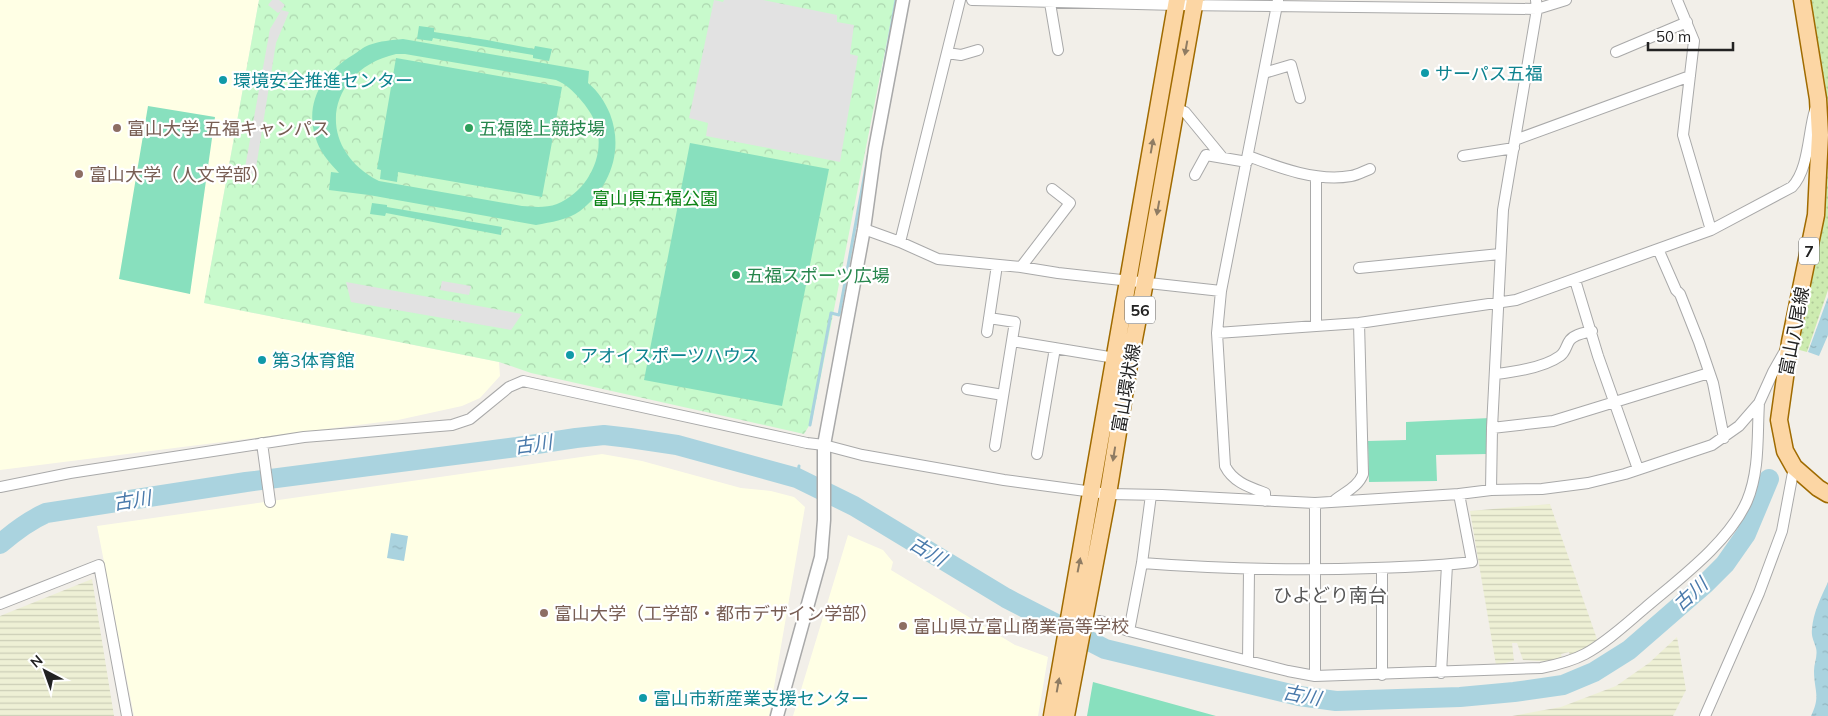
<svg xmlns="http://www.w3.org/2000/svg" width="1828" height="716" font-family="Mulish,'Noto Sans JP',sans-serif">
<defs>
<pattern id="farmland-rules" width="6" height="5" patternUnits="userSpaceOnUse" patternTransform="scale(1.25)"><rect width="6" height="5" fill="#eef0d5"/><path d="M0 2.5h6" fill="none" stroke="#ccceb7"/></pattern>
<pattern id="grass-dots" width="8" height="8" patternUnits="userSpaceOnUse" patternTransform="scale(1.25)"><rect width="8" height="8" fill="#cdebb0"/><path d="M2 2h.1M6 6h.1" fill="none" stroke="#b0c997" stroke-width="1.8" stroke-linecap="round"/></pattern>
<pattern id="park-crowns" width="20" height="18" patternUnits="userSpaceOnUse" patternTransform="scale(1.25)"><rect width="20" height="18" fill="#c8facc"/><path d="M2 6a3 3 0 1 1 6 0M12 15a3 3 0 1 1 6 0" fill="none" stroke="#acd6af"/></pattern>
<pattern id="water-ripples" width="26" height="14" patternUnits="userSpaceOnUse" patternTransform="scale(1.25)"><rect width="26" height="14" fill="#aad3df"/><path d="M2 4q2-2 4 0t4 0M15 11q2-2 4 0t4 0" fill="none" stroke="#92b5bf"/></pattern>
</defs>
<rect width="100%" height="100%" fill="#f2efe9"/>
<path fill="#ffffe5" d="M0,0H259L204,303L499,362L500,376L480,398L462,406L398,420L0,470Z
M602,454L642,461L741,488L771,491L794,497L805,507L769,716H134L97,526Z
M848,535L883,550L893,562L891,570L1015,645L1048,657L1038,716H793Z"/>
<path fill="url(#farmland-rules)" d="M1550,504L1598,642L1570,655L1569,652L1561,654L1562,658L1552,662L1523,660L1517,643H1512L1514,661L1496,665L1470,511Z
M92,579L114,716H0V616Z
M1677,637L1686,690L1673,716H1512L1561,707L1616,686L1649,663Z"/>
<path fill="url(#grass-dots)" d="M1806,0H1828V290L1807,352L1796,349L1825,190Z"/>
<path fill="url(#park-crowns)" d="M259,0H895L812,421L804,434L531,373L499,362L204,303Z"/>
<path fill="#88e0be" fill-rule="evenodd" d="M419,26L434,28V32L487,40L534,49L535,46L552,49L549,61L533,58V55L433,38L432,41L417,39Z
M403,39L589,71L588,83C598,91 605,102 610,114C624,150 610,188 580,211C568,220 551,222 536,225L369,195L329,190L331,172L339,173C331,164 322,155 317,142C303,105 321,74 353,55C358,52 363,47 369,45C380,41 392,40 403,39ZM396,54H405L556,80C566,84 573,91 580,99C586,106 593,115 596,125C606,156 587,192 557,204C546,208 534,207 522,206L379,181C313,147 326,70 396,54Z
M396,58L562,87L542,197L398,172L397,182L380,179L381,170L377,169Z
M148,106L215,117L190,294L119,279Z
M690,143L829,169L782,406L644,380Z
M372,203L387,205V207L502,227L501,235L386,213L385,216L370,214Z
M1490,418L1487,454L1436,455L1437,481L1369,482L1368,441L1406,440V422Z
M1093,682L1216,716H1087Z"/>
<path fill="#e2e2e2" d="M272,0H279L285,5L281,10L289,12L276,43L255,174L244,173L270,29L281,11L278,13L268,5Z
M714,0L723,2L724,0H763L837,15V22L854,25L850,54L858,56L840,162L706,136L708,123L689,118Z
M442,281L471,286L469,295L440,290Z
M346,282L522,314L511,330L351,302Z"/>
<path fill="url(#water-ripples)" d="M1828,297V335L1819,356L1808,352Z
M391,533L408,536L404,561L387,558Z
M1828,582V716H1811C1821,696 1814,690 1814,671C1814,663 1818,656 1816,648C1814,641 1811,637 1812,629C1813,613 1821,597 1828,582Z"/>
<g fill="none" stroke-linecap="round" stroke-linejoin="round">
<path stroke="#aad3df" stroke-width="3" d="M882,79L896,0
M810,425L831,313L839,315L868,156
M797,478L799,466"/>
<path stroke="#aad3df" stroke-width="20" d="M0,544C15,531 28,521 46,513L246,482L517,447L576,438L604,435L630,438L677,445L797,478L854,506L1006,598L1105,649L1299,696L1336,701L1460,697L1514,692L1563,685L1594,672L1629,650L1705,584L1725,564L1746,534L1769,479"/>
<g stroke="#a9a9a9" stroke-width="12">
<path id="minor" d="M972,0L1177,5L1537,9L1566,0
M1278,0L1221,291L1217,333L1359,323L1516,300L1711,230L1792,187C1809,169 1808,133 1815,110
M1677,0L1694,41L1683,135L1711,230
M1050,3L1058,50
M1616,52L1687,22
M947,53L961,55L978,50
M1264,73L1291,65L1300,98
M1176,108L1185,112L1222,157
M1515,140L1690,76
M1248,156C1280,168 1317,182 1351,176C1358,175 1364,171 1370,169
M1463,156L1514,148
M1195,175L1206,155L1247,162
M864,229L900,242L938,259L1021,267L1058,273L1221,291
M900,242L960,0
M1658,249L1676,290L1680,294L1699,342L1713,383L1724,438
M1021,267L1070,203L1052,189
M1359,268L1500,254
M1575,280L1598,356L1638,469
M989,318L1015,322L995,446
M1316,326V176
M987,332L997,265
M1217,333L1225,466C1233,482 1249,487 1265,493V501
M1012,341L1115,358
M1496,374C1514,372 1545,367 1560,356C1566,352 1566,345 1570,340C1575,334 1585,333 1592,331
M967,389L1003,395
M1492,428L1553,421L1709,373
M262,443L270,502
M1037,454L1055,348
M0,487L70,473L304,437L452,425L470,419L509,387L523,381L807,443L824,445L862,455L1004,480L1108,494L1162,495L1315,503L1459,494L1491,490L1542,489L1588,483L1625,474L1712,445L1739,426L1759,403L1773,372L1786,349
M1491,490L1492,428L1503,210L1537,9L1536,0
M1151,495L1142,563L1129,631L1288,671L1315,676L1541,668C1556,665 1572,661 1585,654C1607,642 1626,624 1645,608C1679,579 1729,542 1747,501C1760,470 1757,435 1759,403
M1334,501C1345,492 1358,487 1363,474L1359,323
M1142,563C1220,569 1296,571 1374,568C1407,567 1440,566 1472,562L1459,494
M1382,568V675
M0,604L99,565L127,716
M1100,621L1129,631
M1248,661L1249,570
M1441,673L1447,565
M1315,676V503
M1705,716L1759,593L1782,531L1794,467"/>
</g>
<g stroke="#a9a9a9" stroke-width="15">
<path id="tertiary" d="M777,716L821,557L824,520V445L864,229L875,149L903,0"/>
</g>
<g stroke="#a06b00" stroke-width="19">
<path id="primary" d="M1802,0L1818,99L1820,135L1818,173L1816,215L1790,342L1779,420L1785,451L1794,467L1818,488L1828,494
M1052,716C1095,478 1134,238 1177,0
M1066,716L1108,494L1129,365L1145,282L1195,0"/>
</g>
<use href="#minor" stroke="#fff" stroke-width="10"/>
<use href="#tertiary" stroke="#fff" stroke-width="12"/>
<use href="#primary" stroke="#fcd6a4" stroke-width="16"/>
</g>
<defs><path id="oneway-solid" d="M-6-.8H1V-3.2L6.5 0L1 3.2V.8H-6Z" transform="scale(1.25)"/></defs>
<g fill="#8f7c63">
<use href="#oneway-solid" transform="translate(1186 48) rotate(100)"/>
<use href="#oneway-solid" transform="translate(1152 146) rotate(-80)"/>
<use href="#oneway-solid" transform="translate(1158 208) rotate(100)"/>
<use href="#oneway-solid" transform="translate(1114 454) rotate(99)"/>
<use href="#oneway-solid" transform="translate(1079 565) rotate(-79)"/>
<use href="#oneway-solid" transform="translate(1058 685) rotate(-80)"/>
</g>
<g fill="#0f9aa8" stroke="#fff" stroke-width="2">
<circle cx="1425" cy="73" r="5"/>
<circle cx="223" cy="80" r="5"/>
<circle cx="570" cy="355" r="5"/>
<circle cx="262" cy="360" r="5"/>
<circle cx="643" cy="698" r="5"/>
</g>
<g fill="#8d6e63" stroke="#fff" stroke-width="2">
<circle cx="117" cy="128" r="5"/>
<circle cx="79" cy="174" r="5"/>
<circle cx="544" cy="613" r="5"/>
<circle cx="903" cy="626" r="5"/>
</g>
<g fill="#2e9e5b" stroke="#fff" stroke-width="2">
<circle cx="469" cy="128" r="5"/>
<circle cx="736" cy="275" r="5"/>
</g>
<g text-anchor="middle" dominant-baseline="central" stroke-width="4.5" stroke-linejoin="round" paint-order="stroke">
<g fill="#fff" stroke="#646464" stroke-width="1">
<rect x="1799" y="237.5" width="20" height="27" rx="4"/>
<rect x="1125" y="296.5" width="30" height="27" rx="4"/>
</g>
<g font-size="16" font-weight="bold" fill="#222">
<text x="1809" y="251">7</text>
<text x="1140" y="310">56</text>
</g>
<g font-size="18" fill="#0d838f" stroke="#fff" text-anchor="start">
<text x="1435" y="73">サーパス五福</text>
<text x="233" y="80">環境安全推進センター</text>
<text x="580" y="355">アオイスポーツハウス</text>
<text x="272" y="360">第3体育館</text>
<text x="653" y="698">富山市新産業支援センター</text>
</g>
<g font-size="18" fill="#785e54" stroke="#fff" text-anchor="start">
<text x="127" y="128">富山大学 五福キャンパス</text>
<text x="89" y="174">富山大学（人文学部）</text>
<text x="554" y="613">富山大学（工学部・都市デザイン学部）</text>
<text x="913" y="626">富山県立富山商業高等学校</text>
</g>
<g font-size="18" fill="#27864d" stroke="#fff" text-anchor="start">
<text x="479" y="128">五福陸上競技場</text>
<text x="746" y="275">五福スポーツ広場</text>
</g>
<g font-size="18" fill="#0c8416" stroke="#fff">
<text x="655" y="198">富山県五福公園</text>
</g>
<g font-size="18" fill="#222" stroke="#fff">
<text transform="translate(1794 331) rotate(-79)">富山八尾線</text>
<text transform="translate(1126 388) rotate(-80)">富山環状線</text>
</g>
<g font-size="19" font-style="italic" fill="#4a7aab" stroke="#fff">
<text transform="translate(533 444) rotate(-8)">古川</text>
<text transform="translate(132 500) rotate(-9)">古川</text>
<text transform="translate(928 551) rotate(31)">古川</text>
<text transform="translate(1690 594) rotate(-42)">古川</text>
<text transform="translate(1302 695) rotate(11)">古川</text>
</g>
<g font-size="19" fill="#555" stroke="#fff">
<text x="1330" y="595">ひよどり南台</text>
</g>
</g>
<g transform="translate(45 671) rotate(319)" stroke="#ffffff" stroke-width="4" paint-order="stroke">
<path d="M0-4L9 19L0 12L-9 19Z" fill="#222222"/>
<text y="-8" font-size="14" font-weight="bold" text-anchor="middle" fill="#222222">N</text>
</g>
<path d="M1648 42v8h85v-8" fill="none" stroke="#222222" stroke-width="2.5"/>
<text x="1656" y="42" font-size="15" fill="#222222" stroke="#ffffff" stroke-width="4" paint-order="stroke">50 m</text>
</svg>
